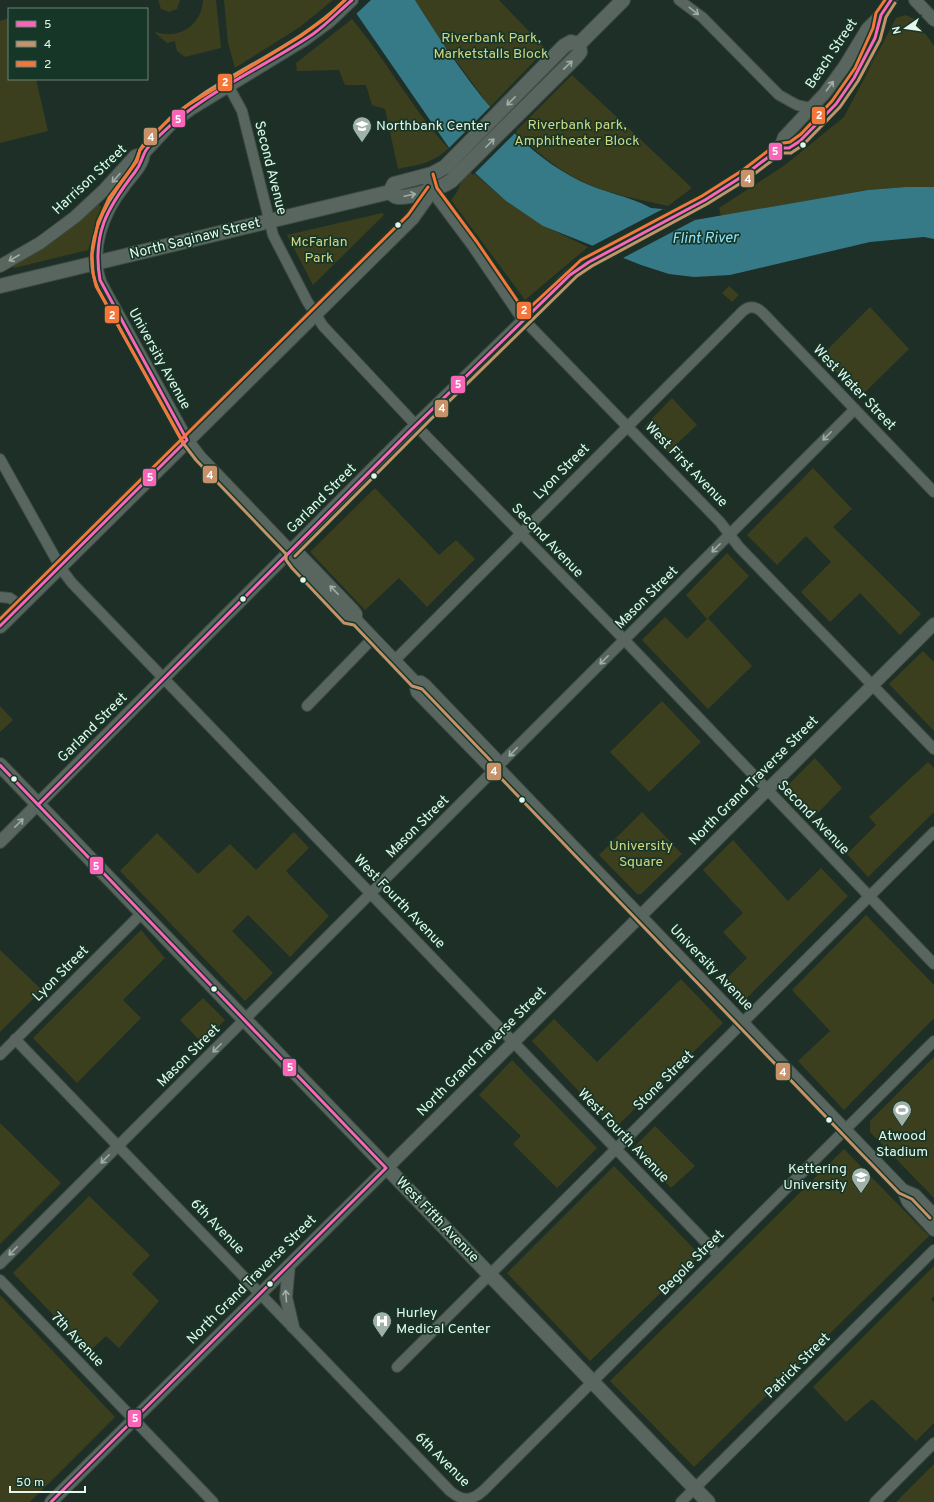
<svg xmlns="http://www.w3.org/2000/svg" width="934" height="1502" font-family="Overpass,sans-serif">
<rect width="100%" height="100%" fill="#1e2f27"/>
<path fill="#3c3f1d" d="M158,0H180L177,9L169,12L161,9Z
M203,0H216L221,48L185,57L177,51L175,41L167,43L155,33L156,32C179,40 202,25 203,0Z
M224,0H333L300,27L235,68L228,43Z
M415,0H499L546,49L490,107L440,39Z
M905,15L915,19L934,46V187H906L868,190L721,216L719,208L785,165L844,117L896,18Z
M9,18V79H36L48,131L0,143V21Z
M352,19C388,62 414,113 452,152L448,149C431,164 420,164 398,169L385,109L372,105L366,85H345L339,70L297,71L296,63Z
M572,75L692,188L668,206C639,199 606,194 579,180C555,168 535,150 515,132Z
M467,167L506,201L544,226L588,247L525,300L451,200L457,192Z
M98,204L101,207L88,250L14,268L13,265L65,232Z
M382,213L384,215L313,285L287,235Z
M729,286L739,295L732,302L722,293Z
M870,307L909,349L860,397L821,356Z
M672,398L697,425L668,452L644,427Z
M813,468L852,509L833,527L921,614L900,635L860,593L830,622L801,592L831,562L806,536L777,565L747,535Z
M375,488L439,555L456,540L475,559L427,607L399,578L365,610L310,552Z
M727,553L749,576L708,618L752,666L708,709L642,640L665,617L687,639L707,619L686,595Z
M923,651L934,662V731L889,684Z
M662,701L701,742L649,792L610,752Z
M0,706L13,720L0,732Z
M815,758L842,788L813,818L784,789Z
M928,762L934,768V812L868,877L847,854L876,825L869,817Z
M642,812L682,854L641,894H637L599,855Z
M294,832L309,848L286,871L329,916L290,957L248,915L232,931L273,973L245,1001L120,871L157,833L198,874L230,844L256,870Z
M733,840L788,901L821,868L848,896L742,1003L722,983L747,958L723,932L743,913L703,870Z
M866,915L934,985V1018L844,1110L798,1061L830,1031L792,990Z
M141,930L165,958L123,1000L141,1018L77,1083L33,1038Z
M0,950L42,990L0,1032Z
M681,979L723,1023L614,1129L532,1041L554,1019L597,1062Z
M203,998L225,1020L202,1043L180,1020Z
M934,1057V1198L870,1132V1121Z
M512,1060L597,1148L557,1188L513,1144L521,1136L479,1095Z
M0,1123L61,1183L0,1244Z
M655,1126L695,1166L671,1188L633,1148Z
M844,1149L929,1236L694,1467L610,1381Z
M614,1166L700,1255L590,1361L507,1273Z
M89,1196L150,1255L132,1274L159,1301L119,1348L106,1336L89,1352L13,1273Z
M934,1266V1296L931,1299L934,1303V1423L916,1441L872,1399L846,1422L813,1387Z
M0,1295L115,1417L30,1502H0Z
M934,1464V1502H896Z"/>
<path fill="#367987" d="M347,0H415C456,65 508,146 580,181C602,192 629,196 651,208L663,209L695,220L868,190L906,187H934V239L924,237L870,242L730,275L694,277L669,274L641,265L543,226L506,201L452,152Z"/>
<path fill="#1e2f27" d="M345,0H371L355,15Z
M491,106L517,131L473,175L448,149Z
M663,209L695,220L621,259L590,247Z"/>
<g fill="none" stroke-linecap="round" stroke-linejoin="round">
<g stroke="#3d4b44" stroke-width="12">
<path id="minor" d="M679,0L702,17L779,95L797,105L829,112
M228,85L242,111L273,235L307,301L323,326L429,439L613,628L934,964
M524,320L720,522L739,547L934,749
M0,459L62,570L72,583L719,1256
M0,597L10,598L21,606
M394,661L739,315C746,307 753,304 762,312L934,492
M307,706L373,638
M15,1039L450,1491C463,1502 472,1501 484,1490L934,1041
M0,1055L142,913
M0,1264L855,409
M0,1280L213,1502
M397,1367L934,832
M681,1502L934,1250
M875,1502L934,1443"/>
</g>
<g stroke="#3d4b44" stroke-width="14">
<path id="tertiary" d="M915,0L934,20
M780,148C793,151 802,139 810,131C838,105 877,54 881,15
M144,153C143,166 131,176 124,186C103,212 88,251 101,284L187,440L200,457L291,552V558L296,565L347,619L356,620
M432,190L473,245L524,320
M0,266L40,243L75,217L103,191L135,156L144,153L173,122L191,109L304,40L330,21L352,0
M291,552L296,553L301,556L353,610L356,614V620L415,682L417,692L489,766L498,768
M415,682H421L425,685L495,758L498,768L903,1190L915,1195L934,1215
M0,842L409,432L570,275L589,262L705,200L746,174L780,148L784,137L825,93L844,67L867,29L881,15L891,0
M903,1190L908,1202L934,1230
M289,1265L286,1297L293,1327
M51,1502L934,624"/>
</g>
<g stroke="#3d4b44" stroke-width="16">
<path id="secondary" d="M579,44L623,0
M390,192C393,194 394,197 398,197C410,198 441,188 451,181L576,57L580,52L579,44
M390,192L394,184L432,174L445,167L564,46L571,42L579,44
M0,286L390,192
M0,626L412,218L432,190L428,175
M0,765L708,1502"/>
</g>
<use href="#minor" stroke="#59665f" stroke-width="10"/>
<use href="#tertiary" stroke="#59665f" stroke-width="12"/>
<use href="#secondary" stroke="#59665f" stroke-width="14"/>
<g stroke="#163728" stroke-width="6">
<path id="bus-1" d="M0,626L187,440L100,280C92,234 107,208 135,172C141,164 140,163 144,154C146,148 155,140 159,136C203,92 263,68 313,34C327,24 339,11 352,0
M0,765L386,1168
M38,805L409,432L570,275L589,262L705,200L746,174L780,148H789L800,141L836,104L854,78L875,38L881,15L891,0
M51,1502L386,1168"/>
</g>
<g stroke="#163728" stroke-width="6">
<path id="bus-2" d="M345,0C289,55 211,76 156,132C150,137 144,143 140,150C138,155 137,160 134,164C129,173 122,181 117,189C97,218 83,255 98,289L183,443L196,460L286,554V560L292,568L344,623L354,625L412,686L422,689L491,761L494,771L899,1193L912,1199L930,1218
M295,556L430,420L577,276L592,266L707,204L749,178L782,153H791L803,145L840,107L858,81L880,40L886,17L895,3"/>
</g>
<g stroke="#163728" stroke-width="6">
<path id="bus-3" d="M433,174L437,188L477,242L525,312L581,260L702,196L743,170L777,144L790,142L801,134L832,101L855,68L873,28L876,13L885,0
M183,442L96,286L93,273L92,254L98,222L109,198L137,161L140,150L170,118L188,105L301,36L327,17L345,0
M0,619L408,215L428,187"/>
</g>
<use href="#bus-1" stroke="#fa66b7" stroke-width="3"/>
<use href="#bus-2" stroke="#c7916a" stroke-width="3"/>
<use href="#bus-3" stroke="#f5763a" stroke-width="3"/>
</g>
<defs><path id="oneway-shaft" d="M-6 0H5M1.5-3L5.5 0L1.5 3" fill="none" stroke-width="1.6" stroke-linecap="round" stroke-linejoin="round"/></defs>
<g stroke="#9faea6">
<use href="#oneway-shaft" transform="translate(694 11) rotate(38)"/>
<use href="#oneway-shaft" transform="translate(568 65) rotate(-44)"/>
<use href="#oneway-shaft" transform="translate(830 86) rotate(-53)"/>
<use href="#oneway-shaft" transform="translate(511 101) rotate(135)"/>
<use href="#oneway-shaft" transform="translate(490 143) rotate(-45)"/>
<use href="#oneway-shaft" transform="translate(116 178) rotate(132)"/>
<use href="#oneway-shaft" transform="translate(410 195) rotate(-12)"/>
<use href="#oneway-shaft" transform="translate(14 258) rotate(150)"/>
<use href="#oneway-shaft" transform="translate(827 436) rotate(135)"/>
<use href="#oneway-shaft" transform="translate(716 548) rotate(135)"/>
<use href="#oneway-shaft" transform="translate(334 590) rotate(-134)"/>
<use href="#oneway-shaft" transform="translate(604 660) rotate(135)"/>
<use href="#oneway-shaft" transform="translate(513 752) rotate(134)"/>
<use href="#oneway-shaft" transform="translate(19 823) rotate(-45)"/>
<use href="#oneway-shaft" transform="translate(217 1048) rotate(135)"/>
<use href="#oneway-shaft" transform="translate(105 1159) rotate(135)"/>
<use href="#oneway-shaft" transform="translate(13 1251) rotate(135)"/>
<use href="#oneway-shaft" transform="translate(286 1296) rotate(-94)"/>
</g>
<defs>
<g id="university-pin" transform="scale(1)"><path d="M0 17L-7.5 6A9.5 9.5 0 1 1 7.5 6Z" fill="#9fb1a8" stroke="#163728"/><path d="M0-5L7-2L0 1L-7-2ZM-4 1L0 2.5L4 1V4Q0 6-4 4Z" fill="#fff"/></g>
<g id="stadium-pin" transform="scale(1)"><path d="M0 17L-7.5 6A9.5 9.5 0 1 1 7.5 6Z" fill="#9fb1a8" stroke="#163728"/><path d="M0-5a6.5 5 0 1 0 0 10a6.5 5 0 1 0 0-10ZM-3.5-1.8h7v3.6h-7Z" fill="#fff"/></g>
<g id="hospital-pin" transform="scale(1)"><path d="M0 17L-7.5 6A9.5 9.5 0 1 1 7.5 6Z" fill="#9fb1a8" stroke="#163728"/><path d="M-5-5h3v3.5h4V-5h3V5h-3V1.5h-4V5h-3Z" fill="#fff"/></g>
</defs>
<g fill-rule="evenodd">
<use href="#university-pin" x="362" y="126"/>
<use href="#stadium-pin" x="902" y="1110"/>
<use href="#university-pin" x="861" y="1177"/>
<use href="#hospital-pin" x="382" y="1321"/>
</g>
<g fill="#e5f7ed" stroke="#163728" stroke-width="1.5">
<circle cx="803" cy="145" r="3.5"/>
<circle cx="398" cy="225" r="3.5"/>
<circle cx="374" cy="476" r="3.5"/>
<circle cx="303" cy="580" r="3.5"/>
<circle cx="243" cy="599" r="3.5"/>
<circle cx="14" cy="779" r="3.5"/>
<circle cx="522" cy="800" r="3.5"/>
<circle cx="214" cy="989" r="3.5"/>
<circle cx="829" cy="1120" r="3.5"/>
<circle cx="270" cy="1284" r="3.5"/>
</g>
<g text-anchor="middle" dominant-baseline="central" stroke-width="3.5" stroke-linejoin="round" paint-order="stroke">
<g font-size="14" fill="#d4d582" stroke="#163728">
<text x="491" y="38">Riverbank Park,<tspan x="491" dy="16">Marketstalls Block</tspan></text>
<text x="577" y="125">Riverbank park,<tspan x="577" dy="16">Amphitheater Block</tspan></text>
<text x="319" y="242">McFarlan<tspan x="319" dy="16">Park</tspan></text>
<text x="641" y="846">University<tspan x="641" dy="16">Square</tspan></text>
</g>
<g font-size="14" fill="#e5f7ed" stroke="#163728">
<text transform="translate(832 54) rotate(-56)">Beach Street</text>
<text transform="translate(270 168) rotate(76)">Second Avenue</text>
<text transform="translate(90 180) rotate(-43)">Harrison Street</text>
<text transform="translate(195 239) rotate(-14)">North Saginaw Street</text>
<text transform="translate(159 359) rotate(61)">University Avenue</text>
<text transform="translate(854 388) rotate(46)">West Water Street</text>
<text transform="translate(686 465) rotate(46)">West First Avenue</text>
<text transform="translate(562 472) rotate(-45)">Lyon Street</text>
<text transform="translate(322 499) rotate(-45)">Garland Street</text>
<text transform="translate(547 541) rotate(46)">Second Avenue</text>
<text transform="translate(647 598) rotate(-45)">Mason Street</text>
<text transform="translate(93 728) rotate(-45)">Garland Street</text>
<text transform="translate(754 781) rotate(-45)">North Grand Traverse Street</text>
<text transform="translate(813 818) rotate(46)">Second Avenue</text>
<text transform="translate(418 827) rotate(-45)">Mason Street</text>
<text transform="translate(399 902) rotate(46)">West Fourth Avenue</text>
<text transform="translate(711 968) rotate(46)">University Avenue</text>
<text transform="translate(61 974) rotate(-45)">Lyon Street</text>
<text transform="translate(482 1052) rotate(-45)">North Grand Traverse Street</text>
<text transform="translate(189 1056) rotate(-45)">Mason Street</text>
<text transform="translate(664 1081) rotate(-45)">Stone Street</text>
<text transform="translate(623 1136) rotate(46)">West Fourth Avenue</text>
<text transform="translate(437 1220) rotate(46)">West Fifth Avenue</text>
<text transform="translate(217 1227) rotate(46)">6th Avenue</text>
<text transform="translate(692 1263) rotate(-45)">Begole Street</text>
<text transform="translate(252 1280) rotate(-45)">North Grand Traverse Street</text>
<text transform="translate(77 1340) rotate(46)">7th Avenue</text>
<text transform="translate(798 1366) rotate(-45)">Patrick Street</text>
<text transform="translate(442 1460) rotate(45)">6th Avenue</text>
</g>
<g font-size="14" fill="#e5f7ed" stroke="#163728" text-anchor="start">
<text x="376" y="126">Northbank Center</text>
<text x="902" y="1136" text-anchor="middle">Atwood<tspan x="902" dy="16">Stadium</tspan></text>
<text x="847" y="1169" text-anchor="end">Kettering<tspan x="847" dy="16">University</tspan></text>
<text x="396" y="1313">Hurley<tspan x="396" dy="16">Medical Center</tspan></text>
</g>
<g font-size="15" font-style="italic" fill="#92e3f8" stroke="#163728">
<text transform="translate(705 239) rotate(-1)">Flint River</text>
</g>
</g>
<g stroke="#163728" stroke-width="1.5">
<rect x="217" y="73" width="16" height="19" rx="4" fill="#f5763a"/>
<rect x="811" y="106" width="15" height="19" rx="4" fill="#f5763a"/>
<rect x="171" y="109" width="15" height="19" rx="4" fill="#fa66b7"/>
<rect x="143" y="127" width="15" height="19" rx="4" fill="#c7916a"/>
<rect x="768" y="142" width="15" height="19" rx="4" fill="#fa66b7"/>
<rect x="740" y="169" width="15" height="19" rx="4" fill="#c7916a"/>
<rect x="516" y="301" width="16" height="19" rx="4" fill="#f5763a"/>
<rect x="104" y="305" width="16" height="19" rx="4" fill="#f5763a"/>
<rect x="450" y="375" width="16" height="19" rx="4" fill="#fa66b7"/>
<rect x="434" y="399" width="15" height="19" rx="4" fill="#c7916a"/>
<rect x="202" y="465" width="16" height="19" rx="4" fill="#c7916a"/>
<rect x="142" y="468" width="15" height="19" rx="4" fill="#fa66b7"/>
<rect x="486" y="762" width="16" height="19" rx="4" fill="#c7916a"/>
<rect x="89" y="856" width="15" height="19" rx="4" fill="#fa66b7"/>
<rect x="282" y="1058" width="15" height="19" rx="4" fill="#fa66b7"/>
<rect x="775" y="1062" width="16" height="19" rx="4" fill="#c7916a"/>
<rect x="127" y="1409" width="15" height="19" rx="4" fill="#fa66b7"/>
</g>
<g font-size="11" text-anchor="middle" font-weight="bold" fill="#fff">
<text x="225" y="86">2</text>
<text x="819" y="119">2</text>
<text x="178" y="123">5</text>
<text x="151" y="141">4</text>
<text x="775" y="155">5</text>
<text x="748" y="183">4</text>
<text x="524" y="314">2</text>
<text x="112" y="319">2</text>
<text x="458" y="388">5</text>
<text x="442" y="412">4</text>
<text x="210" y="479">4</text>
<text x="150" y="481">5</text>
<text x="494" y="775">4</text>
<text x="96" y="870">5</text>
<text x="290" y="1071">5</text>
<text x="783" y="1076">4</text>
<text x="135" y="1422">5</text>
</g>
<rect x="8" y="8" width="140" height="72" fill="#163728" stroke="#698477"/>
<rect x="16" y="21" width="20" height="6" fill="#fa66b7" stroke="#698477"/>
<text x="44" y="28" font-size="12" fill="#e5f7ed">5</text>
<rect x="16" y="41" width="20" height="6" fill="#c7916a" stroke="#698477"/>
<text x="44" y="48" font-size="12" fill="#e5f7ed">4</text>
<rect x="16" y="61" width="20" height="6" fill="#f5763a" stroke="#698477"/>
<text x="44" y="68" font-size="12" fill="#e5f7ed">2</text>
<g transform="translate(906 28) rotate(257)" stroke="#163728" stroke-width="3" paint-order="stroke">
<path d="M0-3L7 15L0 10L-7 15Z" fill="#e5f7ed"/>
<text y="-6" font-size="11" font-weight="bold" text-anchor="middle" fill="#e5f7ed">N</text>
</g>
<path d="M10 1486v6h75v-6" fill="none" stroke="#e5f7ed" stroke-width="2"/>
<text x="16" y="1486" font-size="12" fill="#e5f7ed" stroke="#163728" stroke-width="3" paint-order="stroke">50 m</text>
</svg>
